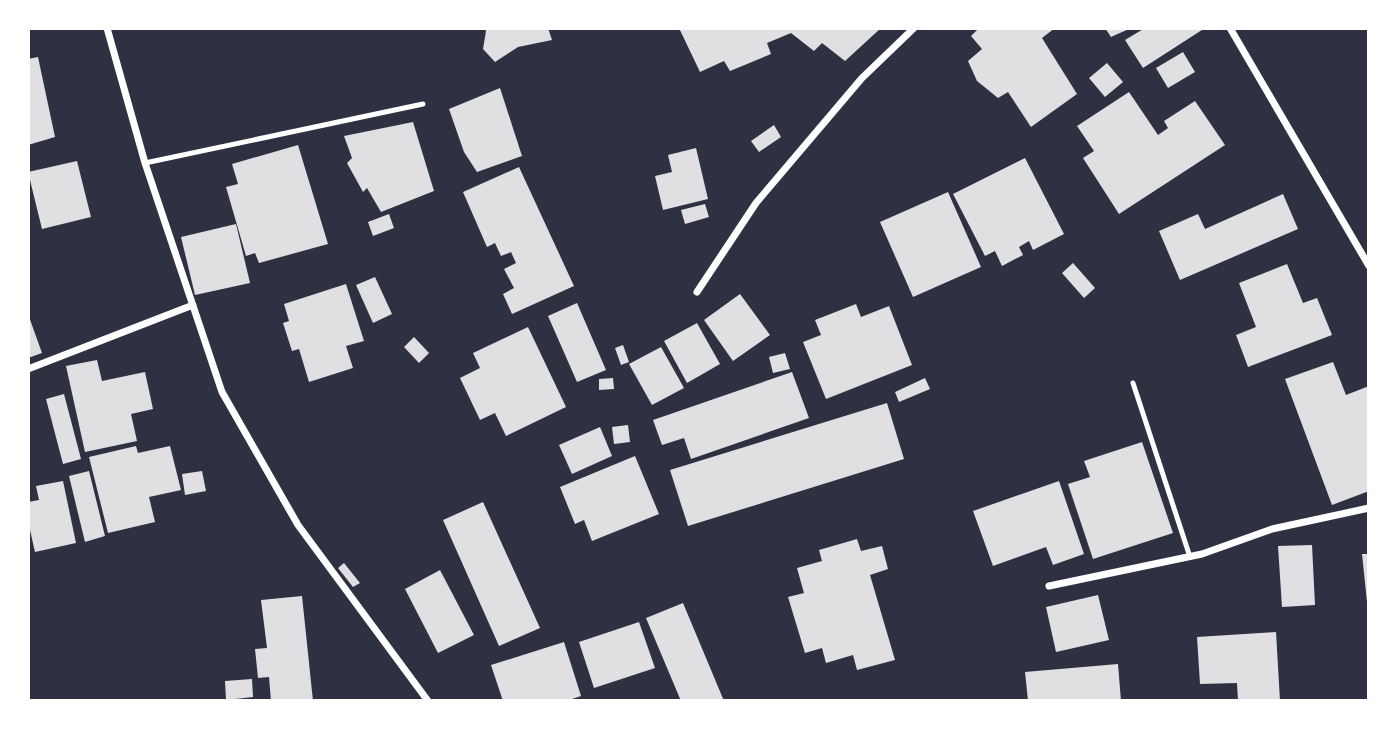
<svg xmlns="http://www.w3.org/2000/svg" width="1397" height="729" font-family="'Source Serif 4',serif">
<rect width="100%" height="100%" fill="#2d3142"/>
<path fill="#e0e0e3" d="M484,28H548L552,40L518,47L495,62L483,49L486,31Z
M679,28H881L845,61L822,43L814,51L791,33L767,43L771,54L730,71L724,61L700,72Z
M979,28H1055L1042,38L1077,94L1031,127L1008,92L998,98L977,81L968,61L982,49L971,36Z
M1105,28H1131L1111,37Z
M1145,28H1205L1143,68L1125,40Z
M1183,52L1195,72L1168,88L1156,68Z
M38,57L55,137L28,145V59Z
M1107,63L1123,82L1105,97L1089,78Z
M500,88L522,156L477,172L464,152L449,109Z
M1129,92L1158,135L1168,128L1164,121L1195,101L1225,145L1119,214L1083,158L1094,151L1077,126Z
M413,122L434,191L381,212L367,188L363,192L347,163L352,158L344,136Z
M774,125L781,137L759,152L751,141Z
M298,145L328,244L259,263L255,253L246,256L226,187L238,184L232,164Z
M696,148L708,199L663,210L655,176L672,172L668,155Z
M1025,158L1064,234L1033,250L1029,241L1019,247L1023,255L1002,266L995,251L985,256L953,194Z
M77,161L91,217L42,229L28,172Z
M519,167L574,286L512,314L503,294L514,288L504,269L516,263L511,252L501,256L495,243L487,247L463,192Z
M948,192L981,267L913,297L880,222Z
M1283,194L1298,229L1180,280L1159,231L1198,214L1205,229Z
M705,204L709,217L685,224L681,210Z
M389,214L394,228L373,236L368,222Z
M236,224L250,283L195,295L181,237Z
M1073,263L1095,288L1084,298L1062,273Z
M1287,264L1303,303L1317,298L1332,335L1248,367L1236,335L1256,327L1239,283Z
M375,277L392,314L373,323L356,285Z
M346,284L364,341L346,346L353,368L309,382L299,349L292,351L283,323L289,321L284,304Z
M740,294L770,335L733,361L704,320Z
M577,303L606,370L577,382L548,316Z
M856,304L861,317L889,306L912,365L826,399L803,342L821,335L815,320Z
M28,314L42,353L28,358Z
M697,323L720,364L687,383L664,341Z
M528,327L566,407L506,436L495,413L480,420L460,378L480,368L473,353Z
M414,337L429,353L419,363L404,347Z
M623,345L629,362L621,365L615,348Z
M661,347L684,388L652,405L629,364Z
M785,353L790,369L773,373L769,357Z
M97,360L102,381L145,372L153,409L131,414L137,441L85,452L66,366Z
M1333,362L1346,395L1369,386V491L1332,505L1285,379Z
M792,372L809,418L691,459L684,438L662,445L653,420Z
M613,378L614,389L599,390V379Z
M925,378L930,389L899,402L895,392Z
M64,394L81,459L63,464L46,399Z
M887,403L904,459L688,526L670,470Z
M628,425L630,442L614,444L612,427Z
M600,427L612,456L572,474L559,445Z
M1142,442L1173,533L1093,559L1068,484L1090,477L1084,461Z
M136,446L138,453L170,446L181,490L149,497L155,522L108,533L89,457Z
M635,456L659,514L592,541L584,520L575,524L560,487Z
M89,471L105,536L85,542L69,476Z
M202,471L206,491L185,495L182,474Z
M63,481L76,543L35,552L30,530H28V502L39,500L36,486Z
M1059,481L1084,554L1053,565L1046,547L993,566L973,511Z
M483,502L540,628L499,646L443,520Z
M857,539L861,551L882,546L888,569L870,575L895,660L857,670L853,655L826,663L822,648L805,653L788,597L804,593L797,568L822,561L819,550Z
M1312,545L1315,605L1282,607L1278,546Z
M1362,554H1369V602H1367Z
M344,563L360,583L353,587L338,568Z
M440,570L474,635L438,653L405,589Z
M1098,595L1109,640L1056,652L1046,607Z
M302,596L313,701H271L269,677L258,678L255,649L267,648L261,600Z
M683,603L724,701H681L646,618Z
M639,622L655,668L594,688L579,642Z
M1276,632L1280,701H1238L1237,683L1200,684L1197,637Z
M564,642L581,696L566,701H503L491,665Z
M1118,664L1121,701H1028L1025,672Z
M252,679L253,697L226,700L225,681Z"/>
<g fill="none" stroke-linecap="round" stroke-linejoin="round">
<path stroke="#fff" stroke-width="5" d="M145,163L423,104
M1133,383L1190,557"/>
<path stroke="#fff" stroke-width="7" d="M107,28L145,163L222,392L298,525L428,701
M1230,28L1369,266
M697,292L756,203L862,78L914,28
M28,369L193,305
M1049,586L1202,554L1272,529L1369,508"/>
</g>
<rect width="1397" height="729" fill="none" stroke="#ffffff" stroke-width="60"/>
</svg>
